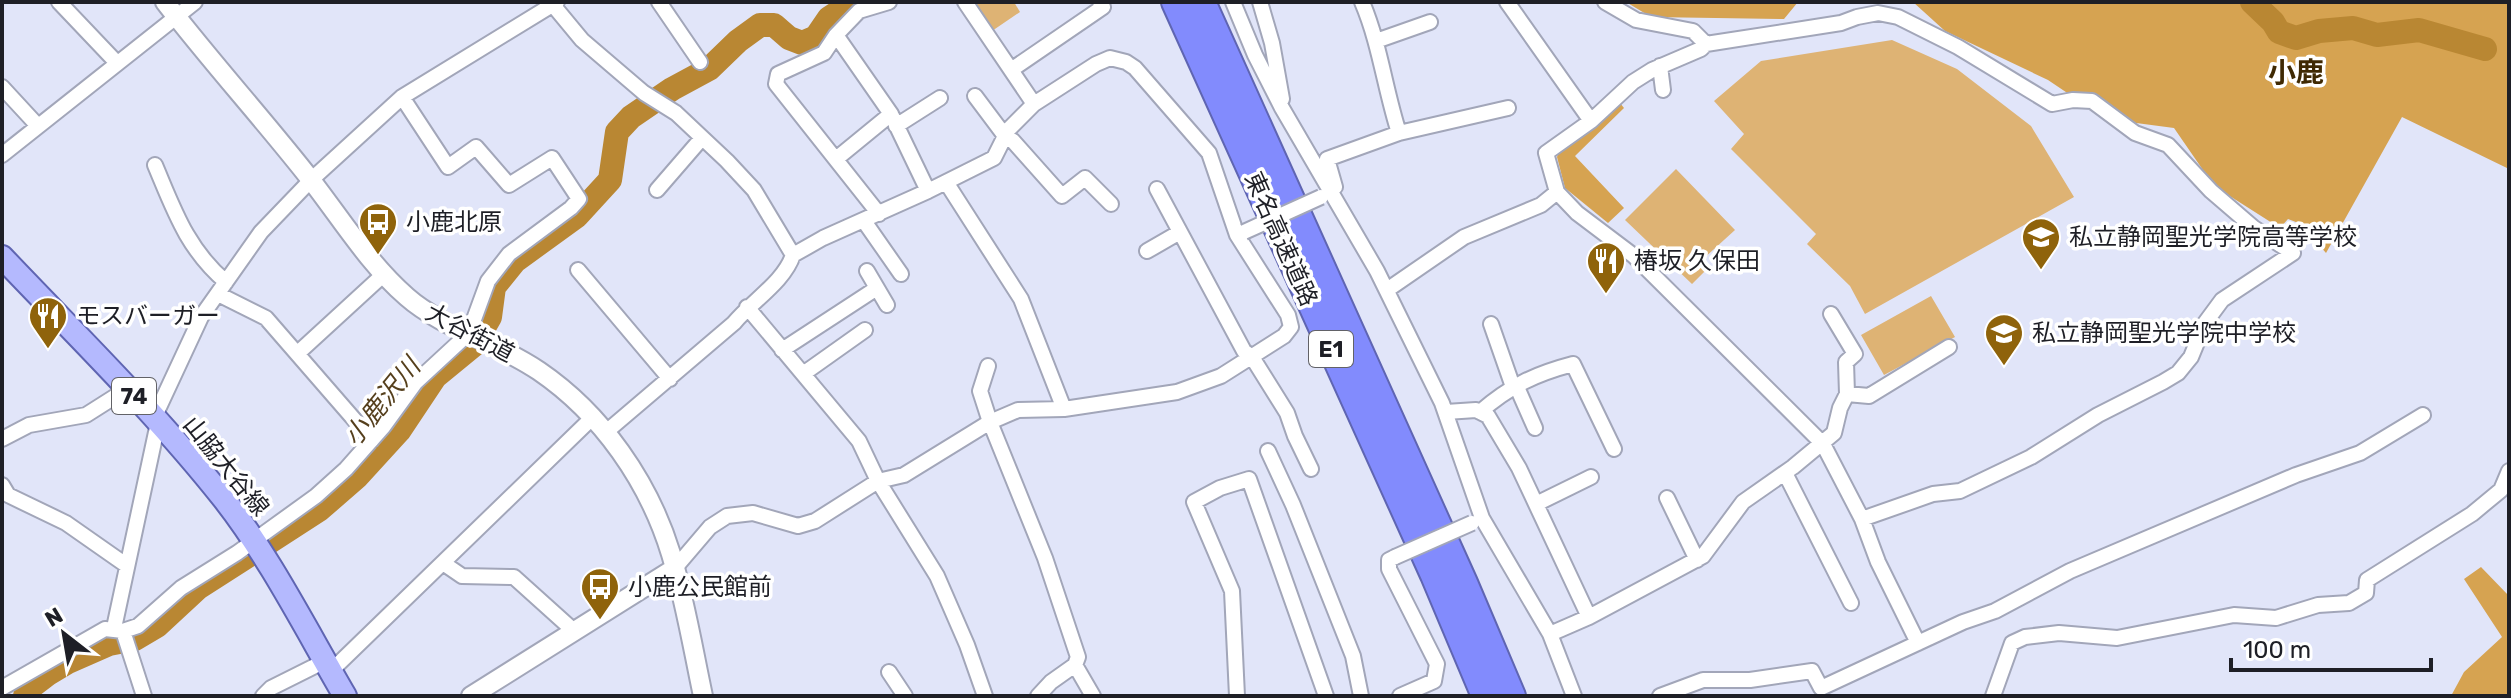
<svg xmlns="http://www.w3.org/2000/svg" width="2511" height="698" font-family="Rubik,'Noto Sans JP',sans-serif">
<rect width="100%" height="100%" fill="#e1e5f9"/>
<path fill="#deb374" d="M978,2H1014L1020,12L992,31L976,7Z
M1892,40L1957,69L2031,126L2074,197L1865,314L1850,286L1807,244L1816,234L1731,149L1744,134L1714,101L1761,61Z
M1676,169L1735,230L1702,260L1707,269L1692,284L1625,220Z
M1931,296L1955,337L1884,375L1861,335Z"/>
<path fill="#d6a351" d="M1626,2H1798L1784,19L1651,17Z
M1913,2H2509V169L2402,117L2326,253L2301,224L2288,219L2280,228L2214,186L2174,128L2106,119L2048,80L1945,31Z
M1620,103L1624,108L1575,156L1624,208L1608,223L1565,188L1557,157L1560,149L1598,124Z
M2481,567L2509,596V696H2451L2464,672L2502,637L2464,579Z"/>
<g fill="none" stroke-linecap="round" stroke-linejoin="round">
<path stroke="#b98733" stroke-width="24" d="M2252,2L2273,22L2279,32L2296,38L2319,31L2353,28L2377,35L2419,30L2485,49
M25,696L27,690L48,674L68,662L109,644L135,639L157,626L198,588L319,510L357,477L399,431L435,377L474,345L490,317L494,287L515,261L577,216L610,180L617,132L631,117L672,89L709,69L738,41L760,25H774L789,38L802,43L816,37L829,18L854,2"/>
<g stroke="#a2a6b9" stroke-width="18">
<path id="minor" d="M59,2L117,63
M659,2L700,62
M965,2L1034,104
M1233,2L1255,55L1282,108L1377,271L1442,403L1482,518L1550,634L1574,696
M1260,2L1272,43L1282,99
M1362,2C1380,44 1385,90 1399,133
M1507,2L1591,121
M1605,2L1636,20L1693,31L1706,44
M553,5L582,40L644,93L676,113L727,161L754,190L793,255
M836,35L891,114L928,191
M1376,41L1430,22
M1660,66L1663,90
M1011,70L1103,7L1100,2
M2,87L38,126
M975,96L1005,136L1013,141L1062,196L1085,178L1111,204
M896,126L940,98
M2,155L195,2
M836,159L891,114
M155,165C174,210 187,249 226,282
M946,182L1021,299L1064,409
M1157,189L1244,351L1252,357L1287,413L1295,436L1311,469
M657,190L702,138
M1331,191L1335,187L1327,159L1399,133L1508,108
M1557,192L1577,213L1634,256L1823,444L1862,519L1878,562L1918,643
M879,214L776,84L778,74L824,53L836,35L859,11L889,2
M864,221L901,274
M1147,251L1180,232
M578,270L670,379
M867,271L887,305
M1387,290L1464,237L1541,205L1557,192L1546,153L1591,121L1633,82L1652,70L1701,49L1706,44L1841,23L1857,17L1878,13L1898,17L1958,47L2052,104L2073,100L2092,101L2135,133L2168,145L2211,191L2254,228L2293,253L2222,300L2205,323L2191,357L2178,373L2163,382L2098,415L2031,457L1960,491L1933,494L1862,519
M218,294L266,318L372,440
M747,307L859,441L878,481L937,576L967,645L985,696
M1491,324L1513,387
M782,350L877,288
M299,352L383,275
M988,366L980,391L990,422L1045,558L1078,657L1075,665
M803,374L865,330
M1516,385L1535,428
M1847,394L1869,396L1949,347
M1446,412L1476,410L1488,416L1519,468L1589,617
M1480,412C1510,386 1535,374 1573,364L1614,449
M154,418L201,317L261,232L311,180L402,97L557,2
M606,432L734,323C752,301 784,282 793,255L823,238L928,191L994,158L1008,130L1034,104L1096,64L1110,58L1126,62L1135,68L1209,153L1237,235L1288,315L1291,327L1284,336L1221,376L1177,392L1064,409L1018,410L990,422L904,475L878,481L815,521L798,526L753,513L727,516L710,527L675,568
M2,439L29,425L86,415L127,389
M1268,451L1293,505L1353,656L1361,696
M1785,473L1851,603
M2,485L8,495L66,523L126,565
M1667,498L1697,560
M1536,504L1591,477
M1395,557L1389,560V569L1437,664L1434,681L1400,696
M443,563L462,576L514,577L574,631
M114,628L158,423
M123,631L144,696
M1550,634L1589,617L1703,556L1743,502L1793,467L1834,433L1840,408L1847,394L1846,362L1855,354L1831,314
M331,671L592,418
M889,672L905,696
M2,688L105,629L123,631L138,626L181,588L237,553L316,496L346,469L384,426L416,382L469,333L488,281L509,254L571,208L579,199L552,158L509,185L476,147L448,167L402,97
M263,696L271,688L325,661
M1038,696L1051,682L1075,665L1093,696
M1237,696L1232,591L1194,502L1220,488L1249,479L1326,696
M1660,696L1703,680H1750L1812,671L1821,688L1963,622L1995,611L2070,571L2296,475L2360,453L2423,415
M1993,696L2012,643L2025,637L2059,633L2117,638L2234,615L2276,618L2318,605L2349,603L2366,593L2367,580L2472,514L2501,490L2509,471"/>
</g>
<g stroke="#a2a6b9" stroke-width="22">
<path id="tertiary" d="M165,2C212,63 264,120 311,180C342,220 369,264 407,297C442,328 499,343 539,371C602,414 649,482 671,554C685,600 693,649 703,696
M471,696L675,568"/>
</g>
<g stroke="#5f65b2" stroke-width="26">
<path id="primary" d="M2,257C77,336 156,413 224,499C269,556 308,633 345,696"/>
</g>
<g stroke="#5f65b2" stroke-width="30">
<path id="motorway" d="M1175,2L1434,575L1485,696
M1202,2L1464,583L1512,696"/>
</g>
<use href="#minor" stroke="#fff" stroke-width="14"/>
<use href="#tertiary" stroke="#fff" stroke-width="18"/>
<use href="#primary" stroke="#b4b9fe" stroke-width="22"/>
<use href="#motorway" stroke="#828bfd" stroke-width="26"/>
<g stroke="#a2a6b9" stroke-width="18" stroke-linecap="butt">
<path id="minor-bridge" d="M1244,232L1321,197
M1395,557L1472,523"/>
</g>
<use href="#minor-bridge" stroke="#fff" stroke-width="14"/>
</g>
<defs>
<g id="bus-pin" transform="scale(2)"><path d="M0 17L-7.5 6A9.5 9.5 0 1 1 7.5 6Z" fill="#8f630b" stroke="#fff"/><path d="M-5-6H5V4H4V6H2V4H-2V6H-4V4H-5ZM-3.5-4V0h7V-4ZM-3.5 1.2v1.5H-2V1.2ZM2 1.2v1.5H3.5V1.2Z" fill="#fff"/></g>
<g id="school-pin" transform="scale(2)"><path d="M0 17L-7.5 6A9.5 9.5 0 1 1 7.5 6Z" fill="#8f630b" stroke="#fff"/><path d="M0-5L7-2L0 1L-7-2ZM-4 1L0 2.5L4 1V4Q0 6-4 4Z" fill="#fff"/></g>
<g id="restaurant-pin" transform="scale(2)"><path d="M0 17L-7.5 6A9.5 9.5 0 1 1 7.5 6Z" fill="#8f630b" stroke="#fff"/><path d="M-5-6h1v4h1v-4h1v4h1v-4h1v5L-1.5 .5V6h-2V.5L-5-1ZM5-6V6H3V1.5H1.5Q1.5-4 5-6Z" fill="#fff"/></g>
</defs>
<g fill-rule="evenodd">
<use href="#bus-pin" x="378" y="222"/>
<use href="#school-pin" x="2041" y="237"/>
<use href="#restaurant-pin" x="1606" y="261"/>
<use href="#restaurant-pin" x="48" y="316"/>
<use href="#school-pin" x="2004" y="333"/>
<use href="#bus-pin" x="600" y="587"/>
</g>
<g text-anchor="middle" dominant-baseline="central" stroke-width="7" stroke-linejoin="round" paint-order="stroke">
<g fill="#fff" stroke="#626267" stroke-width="2">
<rect x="1309" y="331" width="44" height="36" rx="6"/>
<rect x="112" y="378" width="44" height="36" rx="6"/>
</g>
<g font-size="22" font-weight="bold" fill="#1e1f26">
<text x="1331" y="349">E1</text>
<text x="134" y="396">74</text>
</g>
<g font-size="24" fill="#1e1f26" stroke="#fff" text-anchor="start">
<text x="406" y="222">小鹿北原</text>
<text x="2069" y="237">私立静岡聖光学院高等学校</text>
<text x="1634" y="261">椿坂 久保田</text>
<text x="76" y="316">モスバーガー</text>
<text x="2032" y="333">私立静岡聖光学院中学校</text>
<text x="628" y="587">小鹿公民館前</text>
</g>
<g font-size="24" fill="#1e1f26" stroke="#fff">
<text transform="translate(1281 239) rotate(66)">東名高速道路</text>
<text transform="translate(470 333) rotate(28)">大谷街道</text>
<text transform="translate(226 466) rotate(51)">山脇大谷線</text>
</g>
<g font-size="26" font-style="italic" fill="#553f1d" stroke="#fff">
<text transform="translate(382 402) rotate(-51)">小鹿沢川</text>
</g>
<g font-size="28" font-weight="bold" fill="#3f2903" stroke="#fff">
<text x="2296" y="72">小鹿</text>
</g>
</g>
<rect width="2511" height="698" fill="none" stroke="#1e1f26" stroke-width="8"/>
<g transform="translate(64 634) rotate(329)" stroke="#ffffff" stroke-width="6" paint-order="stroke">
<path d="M0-6L14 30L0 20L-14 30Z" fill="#1e1f26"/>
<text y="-12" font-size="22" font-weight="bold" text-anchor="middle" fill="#1e1f26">N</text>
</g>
<path d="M2231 658v12h200v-12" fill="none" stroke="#1e1f26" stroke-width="4"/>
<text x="2243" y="658" font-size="24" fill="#1e1f26" stroke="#ffffff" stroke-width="6" paint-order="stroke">100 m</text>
</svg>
